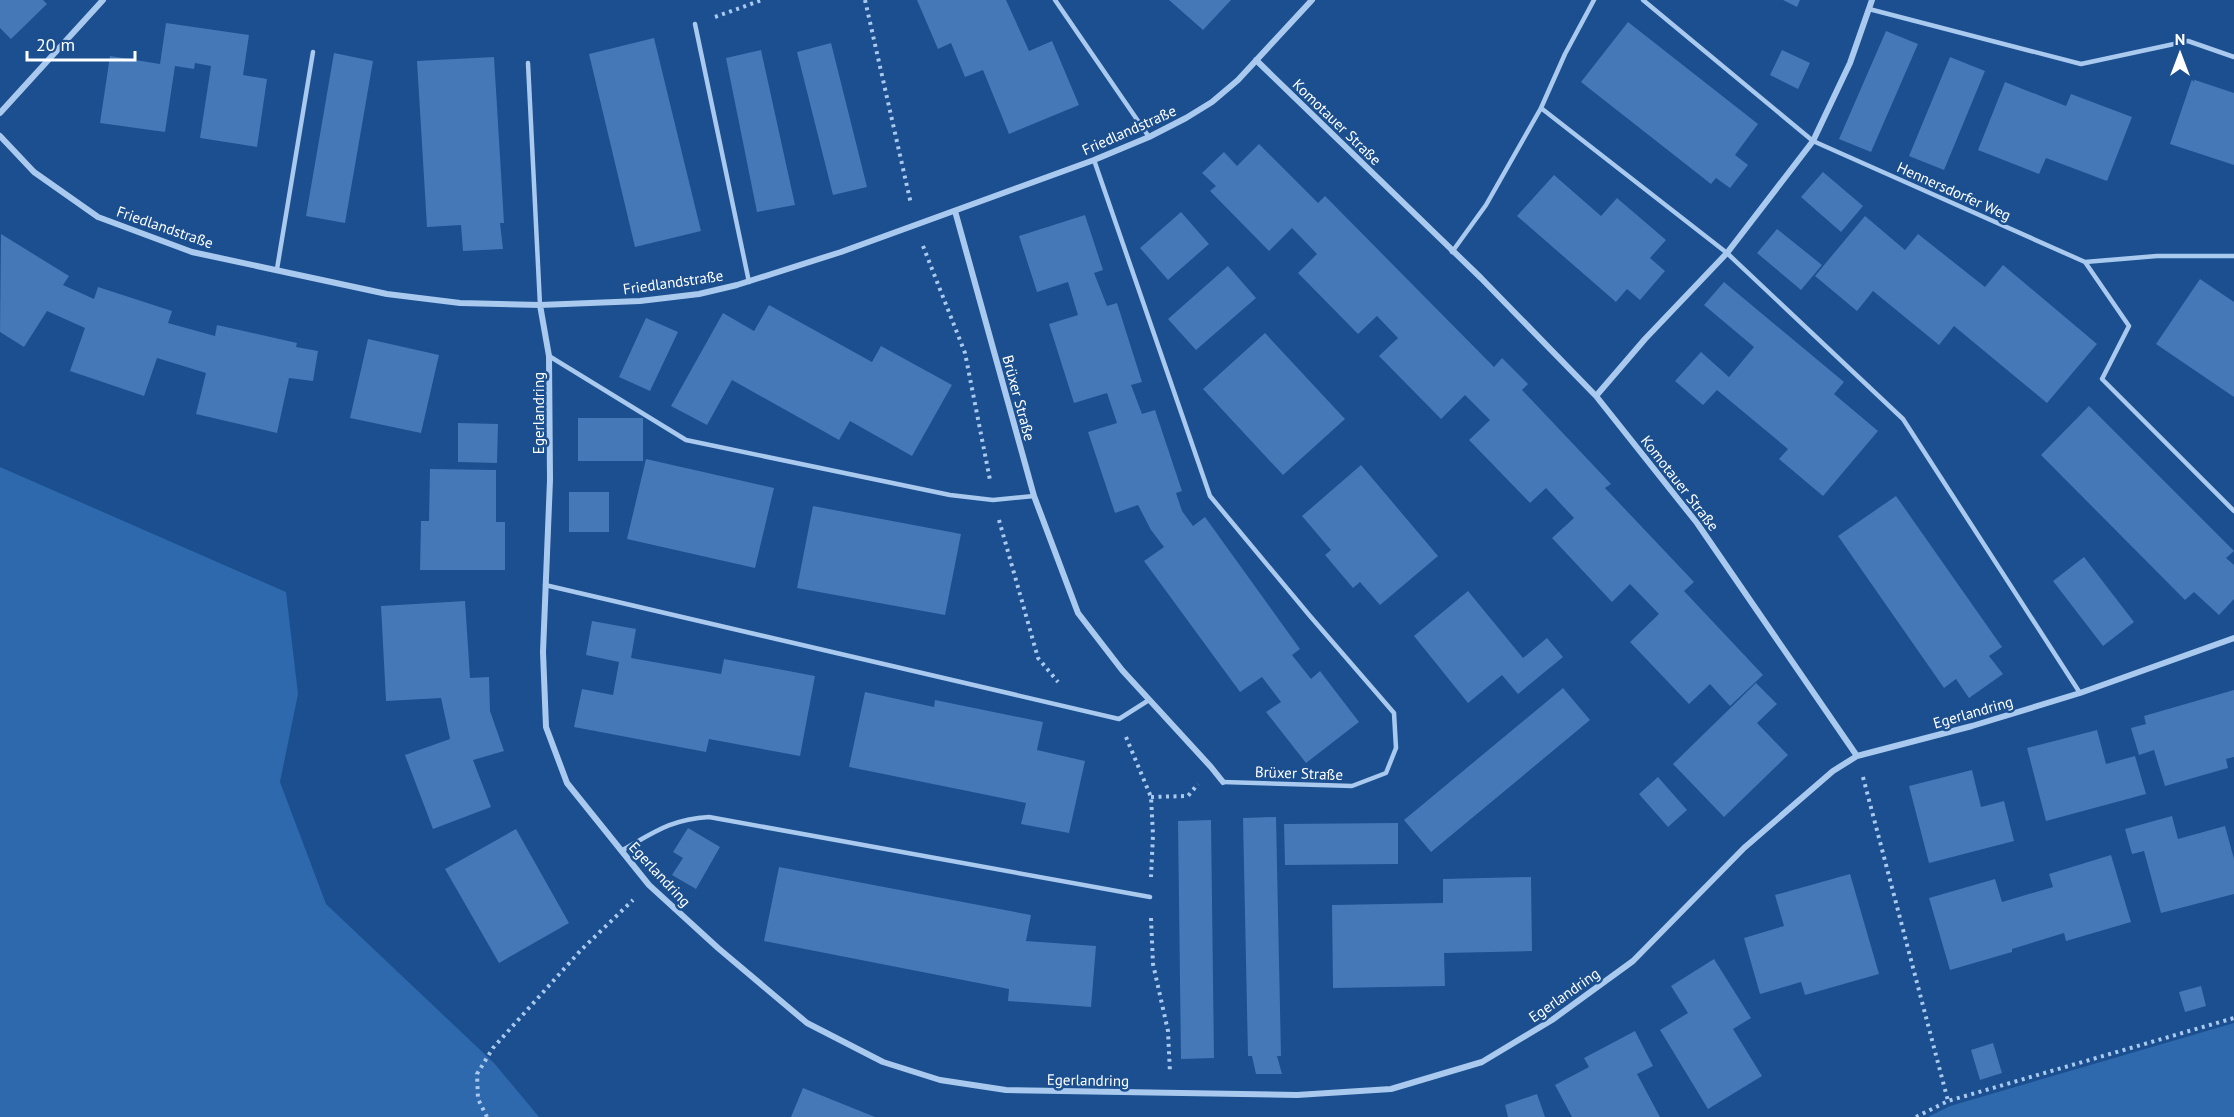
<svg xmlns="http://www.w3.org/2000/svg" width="2234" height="1117" font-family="'PT Sans',sans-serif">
<rect width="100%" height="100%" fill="#1b4f8f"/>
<path fill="#2e69ad" d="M0,467L286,592L298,694L280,782L326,904L494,1063L539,1117H0Z
M2234,1023V1117H1928L1950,1106Z"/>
<path fill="#4478b7" d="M0,0H43L47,4L11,39L0,28Z
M917,0H1006L1029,51L1052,41L1079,105L1009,134L983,70L965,77L951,43L938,49Z
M1169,0H1231L1203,30Z
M1783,0H1800L1797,7Z
M1628,22L1758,124L1735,155L1748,165L1730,188L1716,178L1711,184L1581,82Z
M166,23L249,35L243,75L267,79L257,147L200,138L211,66L195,63L194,69L175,66L165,132L100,123L110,56L160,64Z
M1886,31L1918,44L1871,152L1839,139Z
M654,38L701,231L635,247L589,54Z
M831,43L867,187L833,195L797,52Z
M761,50L795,205L757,212L726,58Z
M1782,50L1810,63L1798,89L1770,75Z
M334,53L373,61L345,223L306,216Z
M494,57L504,223H500L503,249L463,251L461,225L427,227L417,61Z
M1950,57L1985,71L1944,170L1909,156Z
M2192,79L2234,93V165L2170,144Z
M2005,82L2066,106L2071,94L2132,117L2107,181L2046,158L2039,174L1978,150Z
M1259,144L1318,203L1325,196L1494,367L1502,358L1528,384L1522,390L1611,484L1605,488L1694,582L1684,591L1763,675L1730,706L1710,684L1689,704L1630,642L1659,614L1630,584L1612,602L1552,538L1574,518L1546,488L1530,503L1469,440L1490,420L1465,395L1441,419L1379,356L1398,338L1377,316L1358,334L1298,273L1317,254L1292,228L1269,251L1210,191L1216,186L1202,173L1224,152L1237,166Z
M1823,172L1863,206L1841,232L1801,197Z
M1554,175L1601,216L1617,198L1666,240L1650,258L1665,271L1640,300L1627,289L1616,302L1517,216Z
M1181,212L1209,244L1168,280L1140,248Z
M1085,215L1103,270L1094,273L1107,306L1117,303L1142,382L1131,385L1142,414L1155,410L1182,491L1176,493L1182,511L1193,526L1205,517L1300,649L1292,655L1311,679L1320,671L1359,722L1306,763L1266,712L1281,702L1262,677L1240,692L1144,561L1164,547L1151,530L1138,505L1115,513L1088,432L1117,423L1107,393L1074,403L1049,324L1078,315L1068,282L1037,292L1019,236Z
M1865,216L1905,250L1918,234L1985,287L2003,265L2097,344L2047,403L1954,326L1939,345L1873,291L1857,311L1815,276Z
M1777,229L1822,265L1801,290L1757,253Z
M1,234L69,276L63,285L94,299L98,287L172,311L168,323L215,336L217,325L297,343L296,347L318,351L313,381L289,378L277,433L196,414L206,373L157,358L144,396L70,371L85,328L47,311L24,347L0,332Z
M1228,266L1256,298L1196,350L1168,319Z
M2200,279L2234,302V397L2156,344Z
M1724,282L1844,382L1834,394L1878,431L1823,496L1779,459L1788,449L1717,390L1703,405L1675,381L1701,352L1729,377L1754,347L1704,305Z
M769,305L872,362L881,346L952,385L912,456L850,421L839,440L732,380L707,425L671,406L723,313L754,331Z
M646,318L678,332L650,391L619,377Z
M1265,333L1345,419L1283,475L1203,389Z
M368,339L439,355L421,433L350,418Z
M2089,406L2234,551L2226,558L2234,565V599L2219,615L2194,592L2185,600L2041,455Z
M578,418H643V461H578Z
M458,423L498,424L497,463L458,462Z
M646,459L774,488L755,568L627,539Z
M1361,465L1438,556L1380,605L1360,582L1353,588L1325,555L1331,550L1302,516Z
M430,469L496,470V522H505V570H420L421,521H429Z
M569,492H609V532H569Z
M1896,496L2002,647L1989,656L2003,674L1969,698L1956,679L1944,688L1838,536Z
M813,506L961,534L945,615L797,588Z
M2084,557L2134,622L2103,646L2053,581Z
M1468,591L1523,658L1547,638L1563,657L1518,694L1502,675L1468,703L1414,636Z
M465,601L470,678L489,677L490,711L504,751L473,760L491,807L433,829L405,755L450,739L441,698L386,701L381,606Z
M592,621L636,629L631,658L721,674L724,659L815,676L800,756L709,739L706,752L574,727L582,689L613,695L619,662L586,655Z
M1756,683L1777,704L1757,723L1788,755L1724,817L1673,764Z
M1563,688L1590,720L1431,852L1404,820Z
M2234,690V757L2226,759L2228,768L2165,786L2154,750L2139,755L2131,728L2146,724L2144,716Z
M865,692L934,707L935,700L1043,722L1037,750L1085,761L1069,833L1021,824L1026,803L849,767Z
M2097,730L2106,764L2135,756L2146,794L2046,821L2027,748Z
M1972,770L1981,807L2004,801L2014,841L1929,863L1909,786Z
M1658,777L1687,810L1668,827L1639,794Z
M2172,816L2178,839L2225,826L2234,859V894L2161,913L2144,851L2132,854L2125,829Z
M1276,817L1281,1056H1277L1282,1074H1256L1252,1056H1248L1243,818Z
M1211,820L1214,1058L1181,1059L1178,821Z
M1398,823V864L1285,865L1284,824Z
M688,828L720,847L696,889L672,875L683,858L673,852Z
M516,829L569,923L499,963L445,869Z
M2111,855L2131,922L2066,941L2064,933L2012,949V952L1950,970L1929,898L1995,879L2002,902L2053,887L2049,874Z
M779,867L1031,915L1026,941L1096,946L1091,1007L1008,1001L1009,989L764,941Z
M1850,874L1879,974L1805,995L1801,982L1760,994L1744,938L1784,926L1775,895Z
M1531,877L1532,951L1444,953L1445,986L1333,988L1332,905L1443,903V879Z
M1714,959L1751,1018L1733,1029L1762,1076L1708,1109L1660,1030L1688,1013L1671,986Z
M2201,986L2206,1006L2185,1012L2179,992Z
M1635,1031L1653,1066L1637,1074L1660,1117H1572L1555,1085L1589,1067L1584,1058Z
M1993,1043L2002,1073L1980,1080L1971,1050Z
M803,1088L875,1117H791Z
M1537,1094L1545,1117H1508L1505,1105Z"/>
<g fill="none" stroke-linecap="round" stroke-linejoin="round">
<path stroke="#a9c9ee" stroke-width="4" stroke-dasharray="3 4.5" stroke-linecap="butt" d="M865,0L911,204
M715,17L762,0
M923,246L965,353L990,480
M999,520L1038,658L1058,682
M1126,737L1151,797L1153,835L1151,877
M1863,777L1948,1101
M1151,797L1188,796L1198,784
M1151,918L1153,964L1168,1031L1170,1073
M487,1117L478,1099L477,1074L493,1048L581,950L633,900
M1916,1117L1948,1101L2234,1018"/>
<path stroke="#a9c9ee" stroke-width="4.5" d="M1055,0L1149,137
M1643,0L1813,141L2085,262L2157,256H2234
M1869,9L2081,64L2188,41L2234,57
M695,24L749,282
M528,63L540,305
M1541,108L1727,253L1903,419L2080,693
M1094,160L1210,496L1310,616L1394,713L1396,748L1386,773L1352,786L1223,782
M1452,252L1486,205L1541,108L1565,54L1594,0
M2085,262L2129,326L2102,379L2234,511
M277,269L313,52
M549,356L686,440L950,495L993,500L1034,496
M545,585L1119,719L1149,700
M621,851C653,833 671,819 709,817L1150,897"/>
<path stroke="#a9c9ee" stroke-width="6" d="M1256,60L1481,278L1596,396L1697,523L1857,756
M0,113L103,0
M0,136L34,172L98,217L192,252L387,294L460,303L540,305L640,301L699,294L737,285L841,252L1094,160L1149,137L1186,118L1212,102L1238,80L1312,0
M955,211L1034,496L1078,613L1122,670L1211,767L1223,782
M540,305L549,356L550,480L543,652L546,727L567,783L649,885L718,948L807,1023L883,1062L940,1080L1006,1090L1297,1095L1391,1089L1482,1062L1552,1020L1633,961L1744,848L1833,771L1857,756L1972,726L2080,693L2234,638
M1596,396L1645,339L1727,253L1813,141L1850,63L1872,0"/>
</g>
<g text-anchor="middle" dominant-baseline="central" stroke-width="5" stroke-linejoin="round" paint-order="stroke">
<g font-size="15" fill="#fff" stroke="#1b4f8f">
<text transform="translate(1337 122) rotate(44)">Komotauer Straße</text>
<text transform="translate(1129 130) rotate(-24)">Friedlandstraße</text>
<text transform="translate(1954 191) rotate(24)">Hennersdorfer Weg</text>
<text transform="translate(165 227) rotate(19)">Friedlandstraße</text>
<text transform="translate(673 282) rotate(-8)">Friedlandstraße</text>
<text transform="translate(1019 398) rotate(75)">Brüxer Straße</text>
<text transform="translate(538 413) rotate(-90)">Egerlandring</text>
<text transform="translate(1680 483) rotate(52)">Komotauer Straße</text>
<text transform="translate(1973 712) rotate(-16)">Egerlandring</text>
<text transform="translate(1299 773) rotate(2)">Brüxer Straße</text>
<text transform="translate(660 874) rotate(47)">Egerlandring</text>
<text transform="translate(1564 995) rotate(-35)">Egerlandring</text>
<text transform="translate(1088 1080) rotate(1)">Egerlandring</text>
</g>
</g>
<g transform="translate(2180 54)" stroke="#1b4f8f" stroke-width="4.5" paint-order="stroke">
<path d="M0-4.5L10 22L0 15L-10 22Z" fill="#ffffff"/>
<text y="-9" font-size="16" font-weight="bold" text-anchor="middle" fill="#ffffff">N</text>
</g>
<path d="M27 51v9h108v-9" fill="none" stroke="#ffffff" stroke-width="3"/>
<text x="36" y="51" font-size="18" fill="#ffffff" stroke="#1b4f8f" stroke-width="4.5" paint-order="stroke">20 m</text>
</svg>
